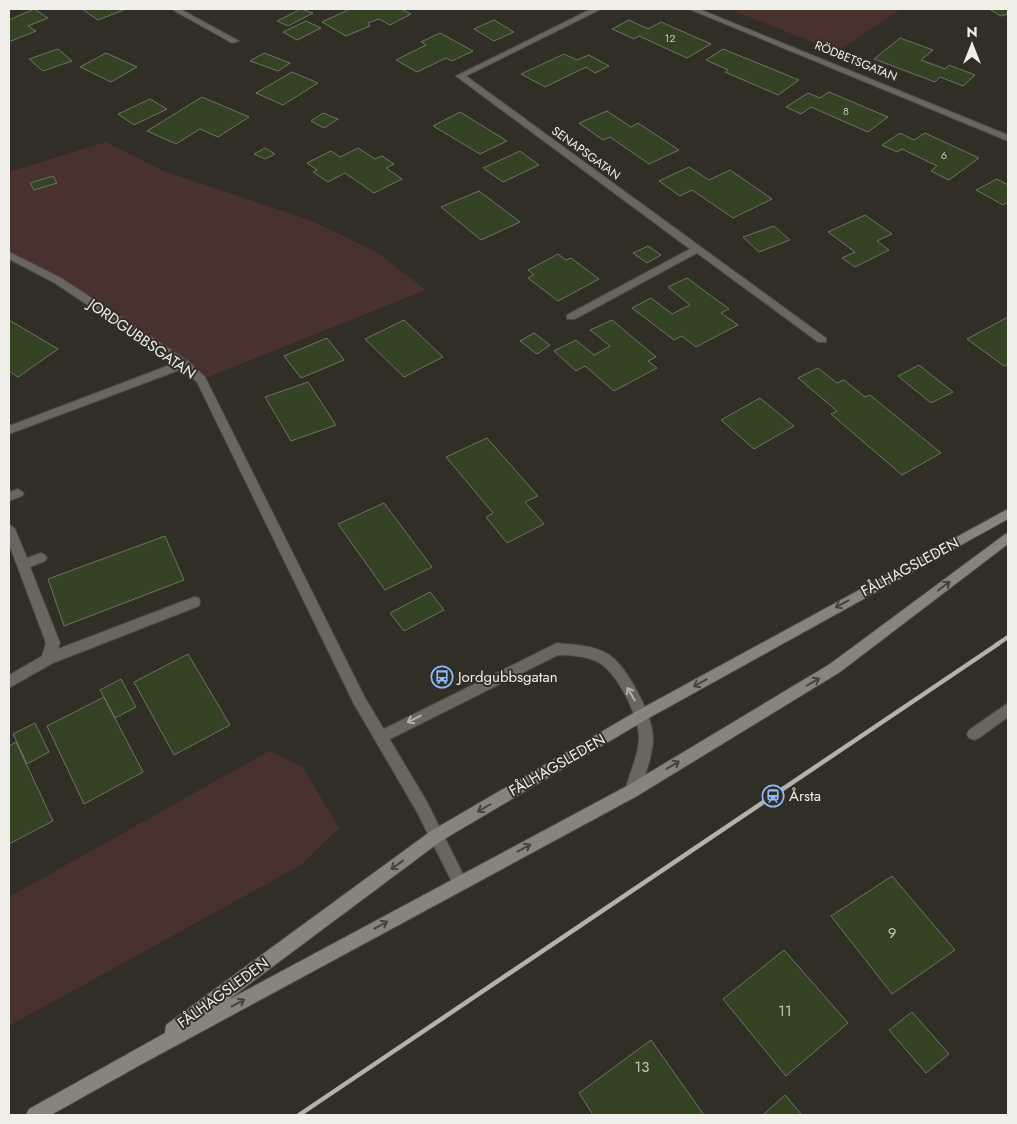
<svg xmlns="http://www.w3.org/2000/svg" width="1017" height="1124" viewBox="0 0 1017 1124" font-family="Jost,sans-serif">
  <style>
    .green { fill: #49322d }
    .building { fill: #354325; stroke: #6e7369 }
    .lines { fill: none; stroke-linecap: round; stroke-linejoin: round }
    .lane-casing { stroke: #4b4940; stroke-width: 2 }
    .street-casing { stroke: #4b4940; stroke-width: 2 }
    .secondary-casing { stroke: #4b4940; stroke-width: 2 }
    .lane { fill: #696561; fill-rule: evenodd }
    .street { fill: #696561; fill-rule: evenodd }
    .secondary { fill: #89837e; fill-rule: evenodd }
    .rail-far1 { stroke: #b3b1aa; stroke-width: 4 }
    .rail { stroke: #b3b1aa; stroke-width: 4.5 }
    .oneway { stroke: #46433b }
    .oneway2 { stroke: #b3b0ab }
    .labels { text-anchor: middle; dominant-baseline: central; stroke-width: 4; stroke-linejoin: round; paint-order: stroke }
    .far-number-label { font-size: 11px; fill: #c1c3b7 }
    .far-street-label { font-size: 12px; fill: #f0eee8; stroke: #302e25 }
    .street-label { font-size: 15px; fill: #f0eee8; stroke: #302e25 }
    .poi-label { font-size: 15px; fill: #f0eee8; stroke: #302e25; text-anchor: start }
    .near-number-label { font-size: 15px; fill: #c1c3b7 }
  </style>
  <rect width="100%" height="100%" fill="#302e25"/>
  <path class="green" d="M730 9H901L837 52Z
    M106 142 166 172 310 220 378 253 426 290 201 380 57 280 9 255V172Z
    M269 751 302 766 339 828 301 865 9 1026V897Z"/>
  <path class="building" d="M34 9 48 18 28 26 36 31 11 41 9 40V20Z
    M82 9H126L98 20Z
    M301 9 313 13 288 26 277 21Z
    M350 9H401L411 14 390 25 379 19 368 23 370 26 346 36 322 22Z
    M989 9H1008V14L1001 16Z
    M494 20 514 32 494 41 474 29Z
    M629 20 648 29 661 22 711 44 687 58 639 36 634 39 612 29Z
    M306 21 321 28 297 40 283 32Z
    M440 33 473 51 452 61 446 58 417 72 396 60 426 45 421 42Z
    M900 38 933 50 921 60 945 69 949 65 975 75 963 86 940 77 935 82 874 59Z
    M58 49 72 61 43 71 29 59Z
    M723 49 799 80 778 95 725 72 728 70 706 60Z
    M106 53 137 67 111 82 80 67Z
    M264 53 290 63 278 71 250 61Z
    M564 54 577 60 589 55 609 66 595 73 586 67 545 87 521 74Z
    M292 72 318 83 283 105 256 93Z
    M829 92 888 117 868 132 811 107 801 114 786 107 808 93 820 98Z
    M202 97 249 117 218 137 200 129 176 144 147 131Z
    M150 99 167 109 134 125 118 114Z
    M607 111 631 127 638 123 679 150 649 164 610 137 603 140 579 123Z
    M460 112 507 141 480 154 433 126Z
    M323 113 338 119 324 128 311 121Z
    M900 133 914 140 925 133 979 158 949 180 931 171 937 166 902 149 897 152 882 145Z
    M265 148 275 154 265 159 254 154Z
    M358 148 375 159 382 156 394 164 386 168 402 179 374 193 345 173 328 182 313 172 317 170 307 163 331 151 340 157Z
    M520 151 539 165 503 182 483 168Z
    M689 167 709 180 730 170 772 199 733 218 692 190 680 196 659 181Z
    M53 176 57 183 34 190 30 183Z
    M997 179 1008 185V202L1003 205 976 190Z
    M479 191 520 222 481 240 441 207Z
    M865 215 892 234 877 241 889 250 855 267 842 258 855 252 828 232Z
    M774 226 790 240 759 252 743 237Z
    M648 246 661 255 647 263 633 253Z
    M558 254 566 260 571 258 599 279 558 301 528 278 534 275 528 270Z
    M687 278 729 309 721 313 738 325 696 347 682 336 674 340 632 308 651 298 672 314 690 305 668 287Z
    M1008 317V364L1004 366 967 339Z
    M9 320 58 349 18 377 9 371Z
    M404 320 443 357 404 377 365 339Z
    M612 320 656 357 648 361 657 368 614 391 585 366 576 371 554 351 576 340 594 355 610 346 590 330Z
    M534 333 550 345 537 354 520 341Z
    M327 338 344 360 301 378 284 356Z
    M919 365 953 392 931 403 898 376Z
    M818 368 837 383 844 380 865 397 870 395 941 453 902 475 831 414 837 411 798 378Z
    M308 382 336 425 291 441 265 397Z
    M760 398 794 426 754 449 721 420Z
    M487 438 538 496 525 502 544 524 507 543 486 517 493 513 446 457Z
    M384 503 432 567 385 590 338 524Z
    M165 536 184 580 64 626 48 579Z
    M430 592 444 610 404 631 390 613Z
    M188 654 230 725 174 755 134 682Z
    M121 679 136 707 115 718 100 690Z
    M104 697 143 772 84 804 47 726Z
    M35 723 49 752 27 764 13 734Z
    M16 742 53 821 9 844V746Z
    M892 876 955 950 892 994 831 916Z
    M784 950 848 1023 786 1076 723 999Z
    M912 1012 949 1054 926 1073 889 1030Z
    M651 1040 704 1115H593L579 1093Z
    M785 1095 802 1115H763Z"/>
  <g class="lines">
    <g class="lane-casing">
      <path id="lane" d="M18 489 24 493 22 496 9 501V492Z
        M9 524 15 529 27 558 41 553 45 555 47 558 45 561 30 567 60 643 58 649 194 597 199 598 200 602 199 606 53 663 9 688V675L42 656 46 643 9 544Z
        M557 643C573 645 592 645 606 653 626 663 654 717 653 740 652 757 644 780 637 796L632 798 627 796 625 791C629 774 638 757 639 739 640 718 616 669 596 661 585 656 570 655 558 655L386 741 381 743 376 741 374 737 376 733Z"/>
    </g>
    <g class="street-casing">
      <path id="street" d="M171 9H180L239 41 232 43Z
        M591 9H601L466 76 826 338V342H818L697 253 575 319H567V315L690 249 456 76Z
        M689 9H699L1008 135V141Z
        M9 252 61 278 188 361 205 377 364 696 427 802 465 878 468 883 465 888 460 890 455 888 417 812 354 704 197 382 182 369 9 434V426L175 363 53 282 9 259Z
        M1008 703V717L979 738 974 740 969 738 967 734 969 730Z"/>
    </g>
    <g class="secondary-casing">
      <path id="secondary" d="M1008 509V519L647 719 441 841 228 1000 627 786 830 664 1004 535 1008 533V544L840 672 637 796 140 1065 51 1115H26L29 1109 165 1033 166 1025 431 831 637 711Z"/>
    </g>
    <use href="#lane" class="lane"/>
    <use href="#street" class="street"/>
    <use href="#secondary" class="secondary"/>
    <path class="rail-far1" d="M996 645 1008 637"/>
    <path class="rail" d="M299 1115 998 644"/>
  </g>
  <defs><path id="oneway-shaft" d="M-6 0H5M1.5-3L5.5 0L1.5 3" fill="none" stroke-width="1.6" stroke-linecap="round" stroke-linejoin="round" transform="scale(1.25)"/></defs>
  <g class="oneway">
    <use href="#oneway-shaft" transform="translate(944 586) rotate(-37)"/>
    <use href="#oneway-shaft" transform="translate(842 604) rotate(152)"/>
    <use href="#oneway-shaft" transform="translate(813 682) rotate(-30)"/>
    <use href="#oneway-shaft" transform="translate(700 683) rotate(151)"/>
    <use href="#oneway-shaft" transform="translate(673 765) rotate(-31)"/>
    <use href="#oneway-shaft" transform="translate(484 808) rotate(150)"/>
    <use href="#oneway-shaft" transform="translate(524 848) rotate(-28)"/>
    <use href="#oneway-shaft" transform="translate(397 865) rotate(144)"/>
    <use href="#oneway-shaft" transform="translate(381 925) rotate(-28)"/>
    <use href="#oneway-shaft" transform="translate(238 1003) rotate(-28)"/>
  </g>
  <g class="oneway2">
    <use href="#oneway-shaft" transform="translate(631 694) rotate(-120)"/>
    <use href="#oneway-shaft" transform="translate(414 719) rotate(153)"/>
  </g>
  <defs>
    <g id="bus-ring" transform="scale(1.125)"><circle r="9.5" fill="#302e25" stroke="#8cb9fc" stroke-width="1.5"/><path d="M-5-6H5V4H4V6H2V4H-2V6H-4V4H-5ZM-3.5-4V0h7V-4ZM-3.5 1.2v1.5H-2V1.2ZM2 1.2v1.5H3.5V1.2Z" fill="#8cb9fc"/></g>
    <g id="station-ring" transform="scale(1.125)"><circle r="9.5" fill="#302e25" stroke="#8cb9fc" stroke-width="1.5"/><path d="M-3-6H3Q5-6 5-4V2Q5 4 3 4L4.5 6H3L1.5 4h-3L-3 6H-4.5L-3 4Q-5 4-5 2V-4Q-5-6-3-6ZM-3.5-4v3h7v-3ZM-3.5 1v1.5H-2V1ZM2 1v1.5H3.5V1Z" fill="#8cb9fc"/></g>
  </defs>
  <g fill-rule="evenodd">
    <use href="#bus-ring" x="442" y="677"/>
    <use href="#station-ring" x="773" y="796"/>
  </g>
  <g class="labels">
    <g class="far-number-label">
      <text x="670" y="38">12</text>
      <text x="846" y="111">8</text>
      <text x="944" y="155">6</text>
    </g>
    <g class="far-street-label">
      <text transform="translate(856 61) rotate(22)">RÖDBETSGATAN</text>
      <text transform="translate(586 153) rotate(36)">SENAPSGATAN</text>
    </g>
    <g class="street-label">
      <text transform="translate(142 339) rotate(35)">JORDGUBBSGATAN</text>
      <text transform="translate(910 567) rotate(-28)">FÅLHAGSLEDEN</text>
      <text transform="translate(557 765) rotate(-30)">FÅLHAGSLEDEN</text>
      <text transform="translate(223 993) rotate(-36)">FÅLHAGSLEDEN</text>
    </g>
    <g class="poi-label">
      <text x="458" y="677">Jordgubbsgatan</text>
      <text x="789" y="796">Årsta</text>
    </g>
    <g class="near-number-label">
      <text x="892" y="933">9</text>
      <text x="785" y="1011">11</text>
      <text x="642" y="1067">13</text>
    </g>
  </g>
  <rect width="1017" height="1124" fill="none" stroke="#f0eee8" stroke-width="20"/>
  <g transform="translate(972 45)" stroke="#302e25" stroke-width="4" paint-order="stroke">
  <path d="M0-4L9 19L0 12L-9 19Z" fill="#f0eee8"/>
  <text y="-8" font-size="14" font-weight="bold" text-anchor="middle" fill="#f0eee8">N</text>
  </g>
</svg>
